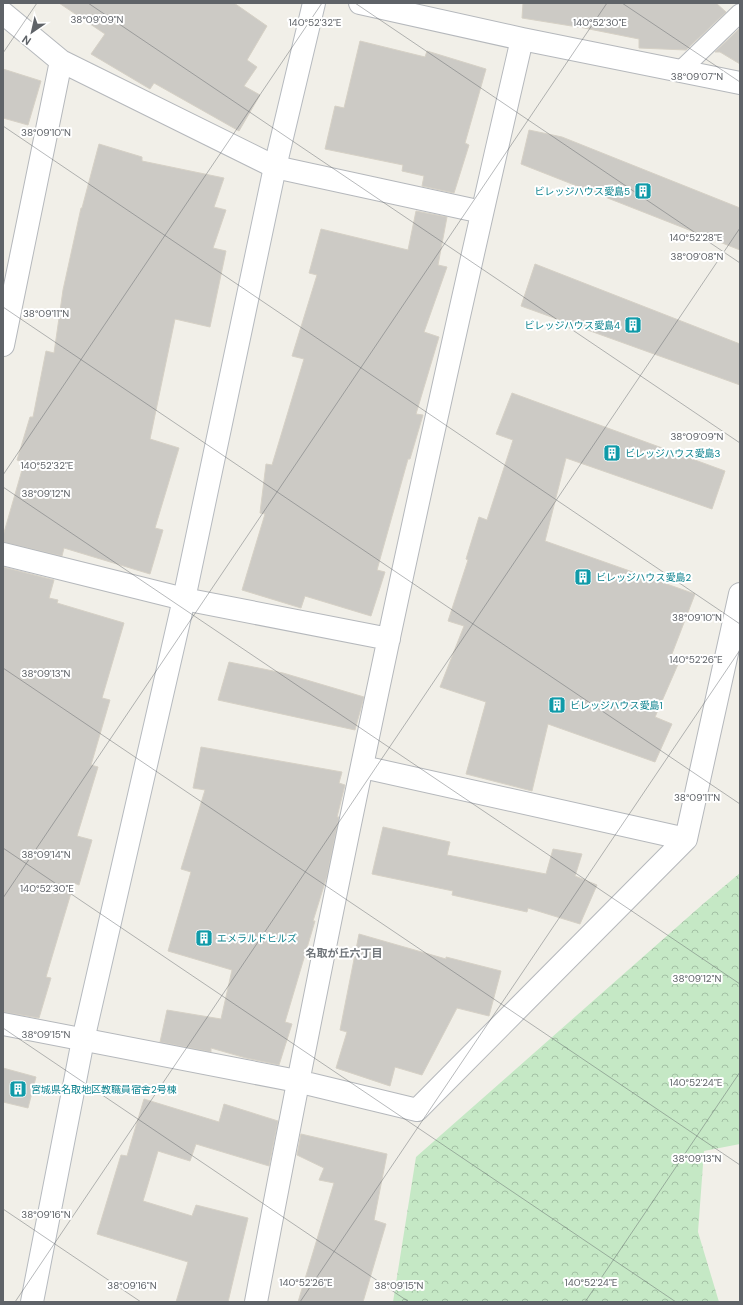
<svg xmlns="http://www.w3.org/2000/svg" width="743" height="1305" viewBox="0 0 743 1305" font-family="'DM Sans','Noto Sans JP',sans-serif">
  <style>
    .forest { fill: url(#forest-crowns) }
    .building { fill: #cccac5; stroke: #d6d1c6 }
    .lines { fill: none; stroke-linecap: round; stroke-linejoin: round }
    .lane-casing { stroke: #b5b8bc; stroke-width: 20 }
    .street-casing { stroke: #b5b8bc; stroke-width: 24 }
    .secondary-casing { stroke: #b6babf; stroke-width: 24 }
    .lane { stroke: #fff; stroke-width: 18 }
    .street { stroke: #fff; stroke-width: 22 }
    .secondary { stroke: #fff; stroke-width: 22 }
    .ticks { fill: none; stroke: #5f6368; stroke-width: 1; stroke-opacity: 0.45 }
    .labels { text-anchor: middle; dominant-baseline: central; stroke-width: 4; stroke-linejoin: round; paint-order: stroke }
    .culture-label { font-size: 10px; fill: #0d838f; stroke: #fff; text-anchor: start }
    .neighbourhood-label { font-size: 11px; font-weight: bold; fill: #70757a; stroke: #fff }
    .ticks-label { font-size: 10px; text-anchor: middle; fill: #5f6368; stroke: #fff; stroke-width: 4; stroke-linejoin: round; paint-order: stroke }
  </style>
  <defs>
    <pattern id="forest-crowns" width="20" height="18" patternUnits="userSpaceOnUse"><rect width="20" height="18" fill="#c5e8c5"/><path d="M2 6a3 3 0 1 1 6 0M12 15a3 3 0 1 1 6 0" fill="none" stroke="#a3c0a4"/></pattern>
  </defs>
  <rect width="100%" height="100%" fill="#f1efe8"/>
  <path class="forest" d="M740 873V1144L704 1151 698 1232 719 1302H393L416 1157 703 904Z"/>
  <path class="building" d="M59 3H234L267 26 247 60 257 67 244 86 260 95 239 131 154 83 150 89 91 54 105 34Z
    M523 3H716L726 12 686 50 639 48V39L584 28 522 18Z
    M740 28V64L720 52H715Z
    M360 41 425 57 427 51 486 69 465 143 469 145 454 193 422 186 424 176 402 171 403 165 325 149 335 106 344 108Z
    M3 69 41 81 28 125 3 118Z
    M529 130 562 137 740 208V250L521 164Z
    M99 144 142 157V161L224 178 214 207 226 210 213 248 226 251 210 327 175 319 150 439 179 448 155 528 163 530 150 574 64 548 62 556 3 542V536L24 463 17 460 30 417H33L46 351 54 353 63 290 81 208H82Z
    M416 211 447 217 438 265 447 267 424 332 439 337 416 414 423 415 410 459H408L377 570 385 572 371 616 305 596 301 608 242 590 265 514 260 513 266 464 272 465 304 359 292 356 317 275 309 273 321 229 408 250Z
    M535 264 740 344V385L521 306Z
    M512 393 725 471 712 509 566 458 545 541 695 594 670 659 679 662 655 717 672 724 655 762 548 724 532 791 466 774 486 702 440 687 464 626 448 621 468 560 466 559 479 517 487 520 513 440 496 434Z
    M3 567 54 580 49 598 58 600 57 603 124 623 102 698 110 700 91 765 98 767 77 836 92 840 79 885 74 883 46 977 51 978 39 1018 3 1012Z
    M229 662 283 673 364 697 355 730 218 700Z
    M201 747 342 772 339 783 345 785 337 817H339L327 876 313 921H315L285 1022 292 1024 279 1065 246 1058 211 1048V1052L160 1042 167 1010 221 1019 232 970 168 951 191 872 181 869 205 790 193 788Z
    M383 827 450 842 447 855 546 874 553 849 582 854 575 876 597 885 580 924 528 908 527 912 452 895 453 891 372 874Z
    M359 934 446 959V957L501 971 489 1016 457 1008 422 1075 395 1067 390 1086 336 1068 347 1032 340 1030Z
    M3 1068 36 1077 28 1108 3 1102Z
    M144 1099 219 1122 224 1104 278 1121 269 1166 196 1144 190 1161 158 1151 143 1201 192 1216 196 1205 248 1218 228 1302H176L188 1262 97 1234 121 1155 127 1156Z
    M301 1134 387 1154 374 1220 386 1224 363 1302H298L334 1183 319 1180 324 1168 297 1155Z"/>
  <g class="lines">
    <g class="lane-casing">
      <path id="lane" d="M681 70 740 13"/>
    </g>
    <g class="street-casing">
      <path id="street" d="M360 3 522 39 740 83
        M3 13 61 61 275 167 482 212
        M3 345 61 61
        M3 554 184 599 389 639
        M363 767 686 839
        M3 1024 297 1081 417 1110 686 839 740 594
        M256 1302C335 879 425 458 522 39"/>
    </g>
    <g class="secondary-casing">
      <path id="secondary" d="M32 1302 83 1040 184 599 275 167 314 3"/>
    </g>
    <use href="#lane" class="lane"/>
    <use href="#street" class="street"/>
    <use href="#secondary" class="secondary"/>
  </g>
  <path class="ticks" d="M88 3 740 443M355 3 740 263M622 3 740 82M3 53 37 3M3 126 740 624M3 307 740 804M3 475 322 3M3 487 740 984M3 668 740 1165M3 848 676 1302M3 898 607 3M3 1028 409 1302M3 1209 141 1302M15 1302 740 228M300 1302 740 650M585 1302 740 1072"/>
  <defs>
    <g id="building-square" transform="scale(0.9)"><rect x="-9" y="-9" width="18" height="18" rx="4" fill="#0f9aa8" stroke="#fff"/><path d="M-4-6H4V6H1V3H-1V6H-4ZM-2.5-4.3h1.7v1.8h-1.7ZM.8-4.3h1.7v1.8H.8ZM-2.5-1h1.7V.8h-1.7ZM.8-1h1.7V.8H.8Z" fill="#fff"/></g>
  </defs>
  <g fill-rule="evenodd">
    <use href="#building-square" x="643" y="191"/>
    <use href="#building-square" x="633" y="325"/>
    <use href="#building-square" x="612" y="453"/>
    <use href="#building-square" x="583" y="577"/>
    <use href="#building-square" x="557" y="705"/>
    <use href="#building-square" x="204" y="938"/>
    <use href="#building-square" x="18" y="1089"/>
  </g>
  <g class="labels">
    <g class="culture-label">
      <text x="630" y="191" text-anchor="end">ビレッジハウス愛島5</text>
      <text x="620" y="325" text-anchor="end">ビレッジハウス愛島4</text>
      <text x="625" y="453">ビレッジハウス愛島3</text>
      <text x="596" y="577">ビレッジハウス愛島2</text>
      <text x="570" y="705">ビレッジハウス愛島1</text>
      <text x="217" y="938">エメラルドヒルズ</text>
      <text x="31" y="1089">宮城県名取地区教職員宿舎2号棟</text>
    </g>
    <g class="neighbourhood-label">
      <text x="344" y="953">名取が丘六丁目</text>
    </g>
  </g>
  <g class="ticks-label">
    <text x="97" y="23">38°09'09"N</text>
    <text x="315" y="26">140°52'32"E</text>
    <text x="600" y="26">140°52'30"E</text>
    <text x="697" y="80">38°09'07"N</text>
    <text x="46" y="136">38°09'10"N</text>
    <text x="696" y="241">140°52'28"E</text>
    <text x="697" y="260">38°09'08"N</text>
    <text x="46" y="317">38°09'11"N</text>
    <text x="697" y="440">38°09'09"N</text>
    <text x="47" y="469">140°52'32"E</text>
    <text x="46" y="497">38°09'12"N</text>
    <text x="697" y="621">38°09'10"N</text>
    <text x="696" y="663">140°52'26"E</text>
    <text x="46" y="677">38°09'13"N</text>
    <text x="697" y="801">38°09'11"N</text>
    <text x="46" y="858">38°09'14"N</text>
    <text x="47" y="892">140°52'30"E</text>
    <text x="697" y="982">38°09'12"N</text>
    <text x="46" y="1038">38°09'15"N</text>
    <text x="696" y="1086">140°52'24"E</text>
    <text x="697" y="1162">38°09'13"N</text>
    <text x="46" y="1218">38°09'16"N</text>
    <text x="306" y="1286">140°52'26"E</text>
    <text x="591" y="1286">140°52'24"E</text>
    <text x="132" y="1289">38°09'16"N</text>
    <text x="399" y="1289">38°09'15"N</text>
  </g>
  <rect width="743" height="1305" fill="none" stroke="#5f6368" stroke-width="8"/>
  <g transform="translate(32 32) rotate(214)" stroke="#ffffff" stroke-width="3" paint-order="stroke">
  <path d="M0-3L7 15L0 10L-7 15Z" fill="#5f6368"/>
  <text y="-6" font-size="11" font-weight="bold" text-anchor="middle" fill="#5f6368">N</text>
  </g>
</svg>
